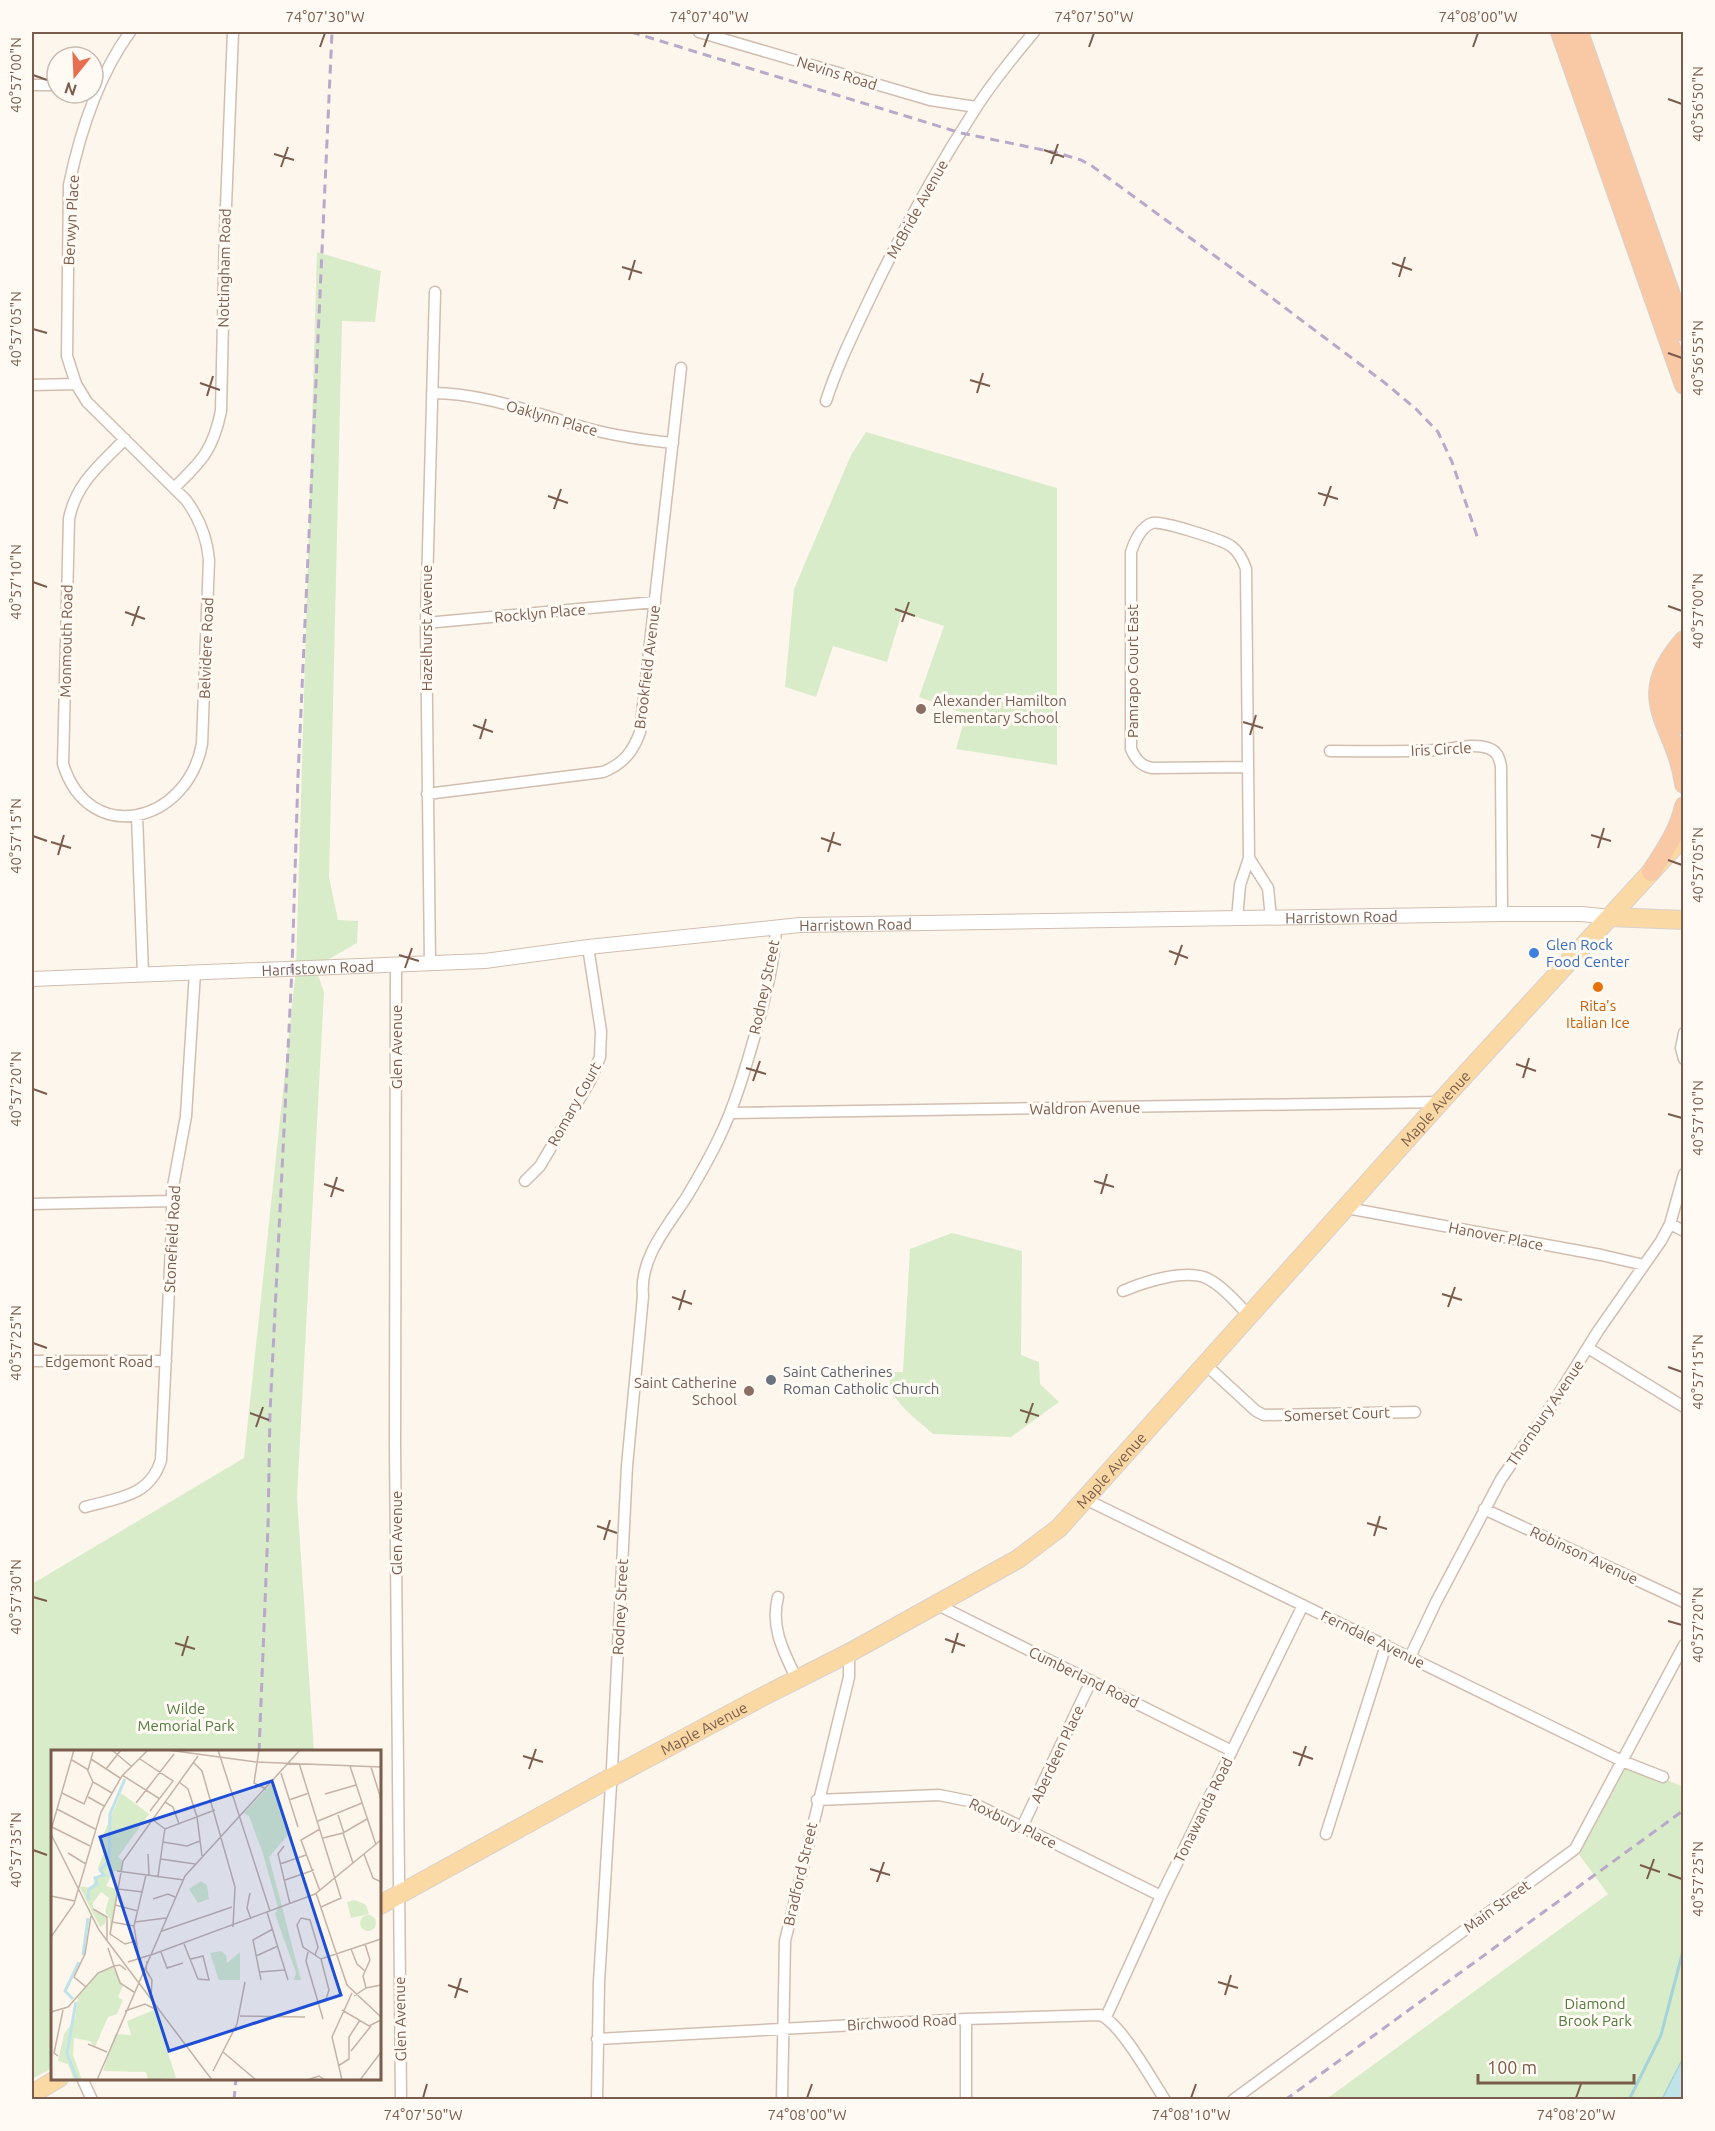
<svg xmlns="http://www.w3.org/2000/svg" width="1715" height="2131" viewBox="0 0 1715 2131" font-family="Ubuntu,sans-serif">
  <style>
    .green { fill: #d8ecc9 }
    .water { fill: #bfe3e8; stroke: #a5d3da; stroke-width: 1.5 }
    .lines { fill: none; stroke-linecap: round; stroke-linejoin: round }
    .stream { stroke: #a5d3da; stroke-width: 3 }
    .minor-casing { stroke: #d1beb0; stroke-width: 13 }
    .tertiary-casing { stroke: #d1beb0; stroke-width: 16 }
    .primary-casing { stroke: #dad1cd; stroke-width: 20 }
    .trunk-casing { stroke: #dad1cd; stroke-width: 20 }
    .minor { stroke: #fff; stroke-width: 10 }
    .tertiary { stroke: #fff; stroke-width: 14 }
    .primary { stroke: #fbd9a5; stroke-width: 18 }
    .trunk { stroke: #f9c8a4; stroke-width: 18 }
    .rail { stroke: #b9a8c9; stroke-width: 3; stroke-dasharray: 9 6; stroke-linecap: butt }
    .ticks { fill: none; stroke: #7a5c4d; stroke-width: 2 }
    .education-dot { fill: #8d6e63; stroke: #fffaf3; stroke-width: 2 }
    .shop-dot { fill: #3f7fe0; stroke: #fffaf3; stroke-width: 2 }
    .food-dot { fill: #e8710a; stroke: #fffaf3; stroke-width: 2 }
    .worship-dot { fill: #6b7280; stroke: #fffaf3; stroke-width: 2 }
    .labels { text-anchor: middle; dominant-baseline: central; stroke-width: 6; stroke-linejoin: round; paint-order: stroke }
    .street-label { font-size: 15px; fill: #7a5c4d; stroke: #fffaf3 }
    .education-label { font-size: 15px; fill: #785e54; stroke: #fffaf3; text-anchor: start }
    .shop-label { font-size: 15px; fill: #366cbe; stroke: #fffaf3; text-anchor: start }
    .food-label { font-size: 15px; fill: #c56008; stroke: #fffaf3 }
    .worship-label { font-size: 15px; fill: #5b616d; stroke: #fffaf3; text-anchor: start }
    .park-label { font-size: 15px; fill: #537a41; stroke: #fffaf3 }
    .inset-river { fill: none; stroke: #bfe3e8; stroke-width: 3 }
    .inset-road { fill: none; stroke: #c5b3a7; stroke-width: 1.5 }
    .view { fill: #1d4ed8; fill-opacity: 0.15; stroke: #1d4ed8; stroke-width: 3 }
    .inset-edge { fill: none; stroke: #7a5c4d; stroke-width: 3 }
    .neatline { fill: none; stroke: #7a5c4d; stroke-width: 2 }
    .ticks-label { font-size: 15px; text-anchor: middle; fill: #7a5c4d }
  </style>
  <rect width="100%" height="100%" fill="#fdf6ec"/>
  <path class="green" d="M317 252 381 271 375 322 342 321 329 877 338 920 358 921 357 943 315 967 324 992 297 1497 314 1751 52 1752V2068L32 2079V1584L244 1458 296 969Z
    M866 432 1057 488V765L956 749 966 714 919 697 944 626 902 612 887 662 833 646 816 697 785 687 794 589 851 455Z
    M952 1233 1022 1251 1021 1355 1039 1362 1040 1384 1059 1402 1011 1437 933 1434C918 1420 878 1393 893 1372H903L910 1249Z
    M1622 1761 1681 1786 1683 1784V2099L1325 2100 1608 1894 1575 1849Z"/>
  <path class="water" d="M1683 2058V2099H1662Z"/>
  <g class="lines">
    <path class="stream" d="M1629 2100 1661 2035 1684 1947"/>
    <g class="minor-casing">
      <path id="minor" d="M699 32 930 100 976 107
        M32 85H57
        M76 384 67 356 69 185C80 132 98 76 130 32
        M32 385 76 384 87 402 186 500C200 519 207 537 209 560L202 744C187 824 89 847 63 764L69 519C76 483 100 465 125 439
        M432 393C485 393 536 414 586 428 615 436 643 440 673 443
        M826 401C838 364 855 330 871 296 902 231 937 168 976 108 993 81 1014 56 1034 32
        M174 488C202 461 213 450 221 411L225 231 233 32
        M426 623 655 602
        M1330 751C1366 751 1402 752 1437 750 1453 749 1473 743 1488 748 1497 751 1499 757 1501 766L1502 914
        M1248 767 1152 768C1141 766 1136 760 1131 749V552C1134 542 1141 527 1152 523 1160 520 1223 540 1231 546 1239 552 1243 560 1246 569L1249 858 1268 888 1271 918
        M427 794 603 772C623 764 633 752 640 732L681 368
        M137 815 143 974
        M1237 919 1240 885 1249 858
        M430 964 426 623 435 292
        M396 966 395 1445 401 2100
        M1684 1033 1681 1048 1684 1059
        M730 1113 1440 1102
        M525 1181 540 1166 590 1081 600 1057 601 1031 588 947
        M32 1204 171 1201
        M1347 1208 1601 1255 1644 1265
        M1670 1224 1684 1231
        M1123 1291C1144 1282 1189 1267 1210 1280 1225 1288 1237 1304 1249 1315
        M1588 1348 1684 1407
        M32 1361H166
        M1206 1365 1256 1411 1264 1415 1415 1412
        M1085 1499 1622 1761 1663 1777
        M85 1507C117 1498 150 1497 161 1460L172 1225V1192L186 1116 195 972
        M1484 1509 1684 1602
        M778 1597C770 1628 784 1652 797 1680
        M936 1604 1232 1751
        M1410 1657 1436 1602 1501 1479 1552 1405 1598 1331 1661 1241 1670 1224 1684 1174
        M817 1800 939 1795 969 1801 1161 1896
        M1022 1827 1091 1681
        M1326 1834 1386 1645
        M1106 2017 1161 1896 1303 1605
        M597 2039 966 2019 1100 2015C1120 2022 1152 2080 1165 2100
        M82 2078 92 2100
        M597 2100 599 1982 612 1768 627 1466 643 1296C639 1259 667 1227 686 1198 698 1178 709 1159 719 1138 735 1105 745 1070 755 1035 764 1000 775 963 776 927
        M782 2100 785 1941 849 1677V1653
        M966 2100V2019
        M1233 2100 1575 1849 1684 1645"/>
    </g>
    <g class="tertiary-casing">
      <g id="tertiary">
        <path id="s1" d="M32 979 485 961 588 947 800 925 1502 914H1582L1610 917"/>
      </g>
    </g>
    <g class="primary-casing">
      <g id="primary">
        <path d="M1610 917 1684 920"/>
        <path id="s2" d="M380 1905 612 1777 762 1697 849 1653 1018 1559 1059 1528 1442 1100 1684 836"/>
        <path d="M32 2094 59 2078"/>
      </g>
    </g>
    <g class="trunk-casing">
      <path id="trunk" d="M1560 32 1684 385
        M1579 32 1684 332
        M1684 640C1630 701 1676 722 1684 784
        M1684 666C1671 685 1673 706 1684 725
        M1651 872C1664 851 1679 831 1684 806"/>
    </g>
    <use href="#minor" class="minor"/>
    <use href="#tertiary" class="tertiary"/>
    <use href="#primary" class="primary"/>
    <use href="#trunk" class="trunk"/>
    <path class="rail" d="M631 32 961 133 1058 153 1081 160 1092 166 1256 286 1385 383 1416 409 1438 432 1452 462 1478 539
      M259 1752 268 1528 270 1412 292 969 298 776 332 32
      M234 2100 236 2078
      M1285 2100 1684 1810"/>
  </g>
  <path class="ticks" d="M320 47 325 33M704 47 709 33M1089 47 1094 33M1473 47 1478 33M33 75 47 80M1668 99 1682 104M1044 150 1064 157M274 154 294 160M1051 164 1058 144M281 167 288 147M1392 263 1412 270M622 267 642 273M1399 277 1405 257M629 280 635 260M33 329 47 333M1668 353 1682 358M970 380 990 386M200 383 220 390M977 393 983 373M207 396 213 376M1318 493 1338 499M548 496 568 503M1324 506 1331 486M554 509 561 489M33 582 47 587M1668 606 1682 611M895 609 915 616M125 612 145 619M902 622 909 602M132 626 139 606M1243 722 1263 728M473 725 493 732M1250 735 1256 715M480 739 486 719M1591 835 1611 841M33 836 47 841M821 838 841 845M51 842 71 848M1598 848 1604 828M828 852 834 832M58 855 64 835M1668 860 1682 865M1169 951 1188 958M399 955 419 961M1175 965 1182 945M405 968 412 948M1516 1064 1536 1071M746 1068 766 1074M1523 1078 1529 1058M753 1081 760 1061M33 1089 47 1094M1668 1114 1682 1118M1094 1181 1114 1187M324 1184 344 1191M1101 1194 1107 1174M331 1197 337 1177M1442 1294 1462 1300M672 1297 692 1304M1448 1307 1455 1287M679 1310 685 1290M33 1343 47 1348M1668 1367 1682 1372M1020 1410 1039 1416M250 1413 269 1420M1026 1423 1033 1403M256 1427 263 1407M1367 1523 1387 1529M597 1526 617 1533M1374 1536 1380 1516M604 1540 610 1520M33 1597 47 1601M1668 1621 1682 1625M945 1639 965 1646M175 1643 195 1649M952 1653 958 1633M182 1656 188 1636M1293 1752 1313 1759M523 1756 543 1762M1299 1766 1306 1746M529 1769 536 1749M33 1850 47 1855M1640 1865 1660 1872M870 1869 890 1875M1668 1874 1682 1879M1647 1879 1654 1859M877 1882 884 1862M1218 1982 1238 1988M448 1985 468 1992M1225 1995 1231 1975M455 1998 461 1978M423 2098 427 2084M807 2098 812 2084M1191 2098 1196 2084M1576 2098 1581 2084"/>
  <g class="education-dot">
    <circle cx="921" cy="709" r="6"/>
    <circle cx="749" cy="1391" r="6"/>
  </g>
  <circle class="shop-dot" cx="1534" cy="953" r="6"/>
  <circle class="food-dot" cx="1598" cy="987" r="6"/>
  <circle class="worship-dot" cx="771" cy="1380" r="6"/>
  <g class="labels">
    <g class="street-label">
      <text transform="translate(837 73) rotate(17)">Nevins Road</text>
      <text transform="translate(917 209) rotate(-61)">McBride Avenue</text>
      <text transform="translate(71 220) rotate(-87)">Berwyn Place</text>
      <text transform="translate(224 268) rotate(-89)">Nottingham Road</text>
      <text transform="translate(552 418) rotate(16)">Oaklynn Place</text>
      <text transform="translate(540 613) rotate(-5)">Rocklyn Place</text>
      <text transform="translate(426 628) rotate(-90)">Hazelhurst Avenue</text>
      <text transform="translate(66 641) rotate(-89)">Monmouth Road</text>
      <text transform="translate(206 648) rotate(-88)">Belvidere Road</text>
      <text transform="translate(647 667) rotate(-83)">Brookfield Avenue</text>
      <text transform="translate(1132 671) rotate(-90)">Pamrapo Court East</text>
      <text transform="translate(1441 749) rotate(-3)">Iris Circle</text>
      <text stroke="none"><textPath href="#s1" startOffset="1312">Harristown Road</textPath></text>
      <text stroke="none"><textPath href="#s1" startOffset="826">Harristown Road</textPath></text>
      <text stroke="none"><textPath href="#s1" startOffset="286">Harristown Road</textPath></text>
      <text transform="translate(764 987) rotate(-78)">Rodney Street</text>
      <text transform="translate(396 1047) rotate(-90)">Glen Avenue</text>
      <text transform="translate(574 1104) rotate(-61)">Romary Court</text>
      <text transform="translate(1085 1108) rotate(-1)">Waldron Avenue</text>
      <text stroke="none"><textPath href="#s2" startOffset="1341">Maple Avenue</textPath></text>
      <text transform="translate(1496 1236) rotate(11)">Hanover Place</text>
      <text transform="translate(172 1239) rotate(-87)">Stonefield Road</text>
      <text x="99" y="1361">Edgemont Road</text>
      <text transform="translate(1545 1413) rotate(-56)">Thornbury Avenue</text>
      <text transform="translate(1337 1414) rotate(-2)">Somerset Court</text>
      <text stroke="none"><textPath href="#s2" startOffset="855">Maple Avenue</textPath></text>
      <text transform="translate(396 1533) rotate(-90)">Glen Avenue</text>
      <text transform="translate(1584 1555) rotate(25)">Robinson Avenue</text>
      <text transform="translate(620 1607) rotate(-87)">Rodney Street</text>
      <text transform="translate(1373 1639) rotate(26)">Ferndale Avenue</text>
      <text transform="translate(1084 1677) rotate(26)">Cumberland Road</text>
      <text stroke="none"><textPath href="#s2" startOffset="369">Maple Avenue</textPath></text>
      <text transform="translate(1057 1754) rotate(-65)">Aberdeen Place</text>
      <text transform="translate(1203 1810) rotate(-64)">Tonawanda Road</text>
      <text transform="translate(1013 1823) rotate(26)">Roxbury Place</text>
      <text transform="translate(800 1874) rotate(-77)">Bradford Street</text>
      <text transform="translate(1497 1906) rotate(-36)">Main Street</text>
      <text transform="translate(400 2019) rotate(-91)">Glen Avenue</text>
      <text transform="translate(902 2022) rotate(-3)">Birchwood Road</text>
    </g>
    <g class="education-label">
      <text x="933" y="700">Alexander Hamilton<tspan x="933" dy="17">Elementary School</tspan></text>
      <text x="737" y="1382" text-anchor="end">Saint Catherine<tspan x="737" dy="17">School</tspan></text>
    </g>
    <g class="shop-label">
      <text x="1546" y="944">Glen Rock<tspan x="1546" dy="17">Food Center</tspan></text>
    </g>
    <g class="food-label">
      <text x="1598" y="1005">Rita's<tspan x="1598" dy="17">Italian Ice</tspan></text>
    </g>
    <g class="worship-label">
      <text x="783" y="1371">Saint Catherines<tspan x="783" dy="17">Roman Catholic Church</tspan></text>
    </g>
    <g class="park-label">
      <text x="186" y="1708">Wilde<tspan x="186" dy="17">Memorial Park</tspan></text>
      <text x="1595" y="2003">Diamond<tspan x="1595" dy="17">Brook Park</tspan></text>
    </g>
  </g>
  <g transform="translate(51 1750)">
    <rect width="330" height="330" fill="#fdf6ec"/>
    <path d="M222 32 238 84 218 107 250 230H243L245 223 224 164 227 158 212 104 198 66 193 63ZM70 43 98 64 67 107 72 111 70 121H63L55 136 67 139 59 192V169L54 162 58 148 50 142 42 153V160L55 167 54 174 49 177 28 136 40 138 45 128 52 124 47 118 53 102 50 90ZM150 131 156 135 158 149 147 153 138 139ZM304 150 315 155 318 164 300 168 296 152ZM309 173a8 8 0 1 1 16 0a8 8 0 1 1-16 0ZM170 201 175 205 176 213 189 202V230H168L159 203ZM63 216 72 236 67 247 72 250 66 264 57 267 44 297 39 291 23 288 22 305 31 330H23L17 314 7 311 13 284 24 269 27 247 47 223ZM103 260 125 328 97 330 95 322 52 321 64 284 80 285 76 271Z" fill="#d8ecc9"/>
    <path class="inset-river" d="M37 150 38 139 46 134 44 128 53 125 49 120 58 111 59 64 74 29M32 205 37 168M22 249 14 241 28 212M25 252 16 303 26 330"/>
    <path class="inset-road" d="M61 0 81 17M117 0 205 12 330 17M167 0 219 161M208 0 203 33 215 39M40 9 69 28M89 9 122 31 99 61M21 10 36 19 42 32 61 43M143 13 151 21 184 137 182 177M248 13 290 148 270 157M299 16 325 95M320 17 330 49M55 19 70 0M37 20 42 2M230 23 247 77M71 25 109 49M128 32 137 39 146 67 151 106M11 43 33 54 42 32M274 44 305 35M37 47 53 56M238 50 258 43M114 52 122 57 128 74M85 53 123 4M6 59 44 79M287 65 293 83M102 70 114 79 164 60M267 71 311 53M1 77 39 96M0 80 23 0M292 83 302 113M0 84 48 180 161 330M272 88 292 83 316 69M112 92 136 96 149 91M233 96 227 104 239 154M17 103 35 114M97 104 98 125M313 104 322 128 330 132M110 109 144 114M229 114 255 105M66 121 133 130M107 126 114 78M234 130 263 120M67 139 92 142M269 141 250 90 269 79M199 143 196 158 200 169M265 143 296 235 330 267M0 146 24 151M102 149 117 144 124 147M64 155 87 161M42 159 56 167V190M216 162 237 230M250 168 246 175 252 197 270 209 330 189M250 168 259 170 267 197 264 205M61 172 83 176M84 172 115 168M111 181 181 157M0 187 23 154 50 62 71 26 97 0M85 191 74 194 59 184 72 111 147 6M133 194 147 229 158 230 152 206 140 209M314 194 319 210 312 226 315 238M57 198 63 216 69 215 75 220M300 199 306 214 314 221M110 202 116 218 132 213M257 202 255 211 272 269M100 205 264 144 330 90M205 206 227 196M88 208 83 176 95 125M96 211 95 220 101 230 100 247M77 212 99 205M63 216 69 233 83 242M208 222 234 220M210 230 202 190 222 179M35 237 23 227 34 204 40 166M303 246 315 238 330 235M267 252 275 249 278 240 270 209M291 260 318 276 330 270M74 261 94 254 104 259M0 262 17 257 47 223 63 216M189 266 254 267M37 294 56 302M300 301 320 276M172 302 205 330M7 306 3 303 12 260M287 316 298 309V287L309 270M162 321 186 274 194 232M46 330 134 126 249 0M256 330 268 326 274 330M291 330 281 287 301 243M309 330 330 302"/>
    <path class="view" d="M221 31 290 245 118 301 49 87Z"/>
    <rect width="330" height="330" class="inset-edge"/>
  </g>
  <rect width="1715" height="2131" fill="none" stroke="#fffaf3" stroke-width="66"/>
  <g transform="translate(75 75) rotate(198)"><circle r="28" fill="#fffaf3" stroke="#cabbb1" stroke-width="1.5"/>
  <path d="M0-4.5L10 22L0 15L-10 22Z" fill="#e76f51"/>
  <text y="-9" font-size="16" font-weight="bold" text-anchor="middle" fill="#7a5c4d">N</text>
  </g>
  <path d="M1478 2074v9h156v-9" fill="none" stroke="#7a5c4d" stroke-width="3"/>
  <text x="1487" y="2074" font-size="18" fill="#7a5c4d" stroke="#fffaf3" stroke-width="4.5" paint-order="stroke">100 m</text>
  <rect x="33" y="33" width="1649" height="2065" class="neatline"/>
  <g class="ticks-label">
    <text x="325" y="22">74°07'30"W</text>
    <text x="709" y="22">74°07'40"W</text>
    <text x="1094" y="22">74°07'50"W</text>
    <text x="1478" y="22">74°08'00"W</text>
    <text transform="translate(16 75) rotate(-90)" y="5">40°57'00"N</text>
    <text transform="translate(1698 104) rotate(-90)" y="5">40°56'50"N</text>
    <text transform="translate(16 329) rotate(-90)" y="5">40°57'05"N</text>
    <text transform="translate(1698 358) rotate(-90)" y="5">40°56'55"N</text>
    <text transform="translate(16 582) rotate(-90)" y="5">40°57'10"N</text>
    <text transform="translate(1698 611) rotate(-90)" y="5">40°57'00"N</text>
    <text transform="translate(16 836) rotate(-90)" y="5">40°57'15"N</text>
    <text transform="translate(1698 865) rotate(-90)" y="5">40°57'05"N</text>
    <text transform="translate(16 1089) rotate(-90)" y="5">40°57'20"N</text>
    <text transform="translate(1698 1118) rotate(-90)" y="5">40°57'10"N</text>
    <text transform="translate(16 1343) rotate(-90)" y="5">40°57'25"N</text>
    <text transform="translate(1698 1372) rotate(-90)" y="5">40°57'15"N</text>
    <text transform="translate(16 1597) rotate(-90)" y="5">40°57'30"N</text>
    <text transform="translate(1698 1625) rotate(-90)" y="5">40°57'20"N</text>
    <text transform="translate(16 1850) rotate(-90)" y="5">40°57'35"N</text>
    <text transform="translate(1698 1879) rotate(-90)" y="5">40°57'25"N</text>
    <text x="423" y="2120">74°07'50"W</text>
    <text x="807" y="2120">74°08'00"W</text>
    <text x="1191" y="2120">74°08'10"W</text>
    <text x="1576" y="2120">74°08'20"W</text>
  </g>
</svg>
